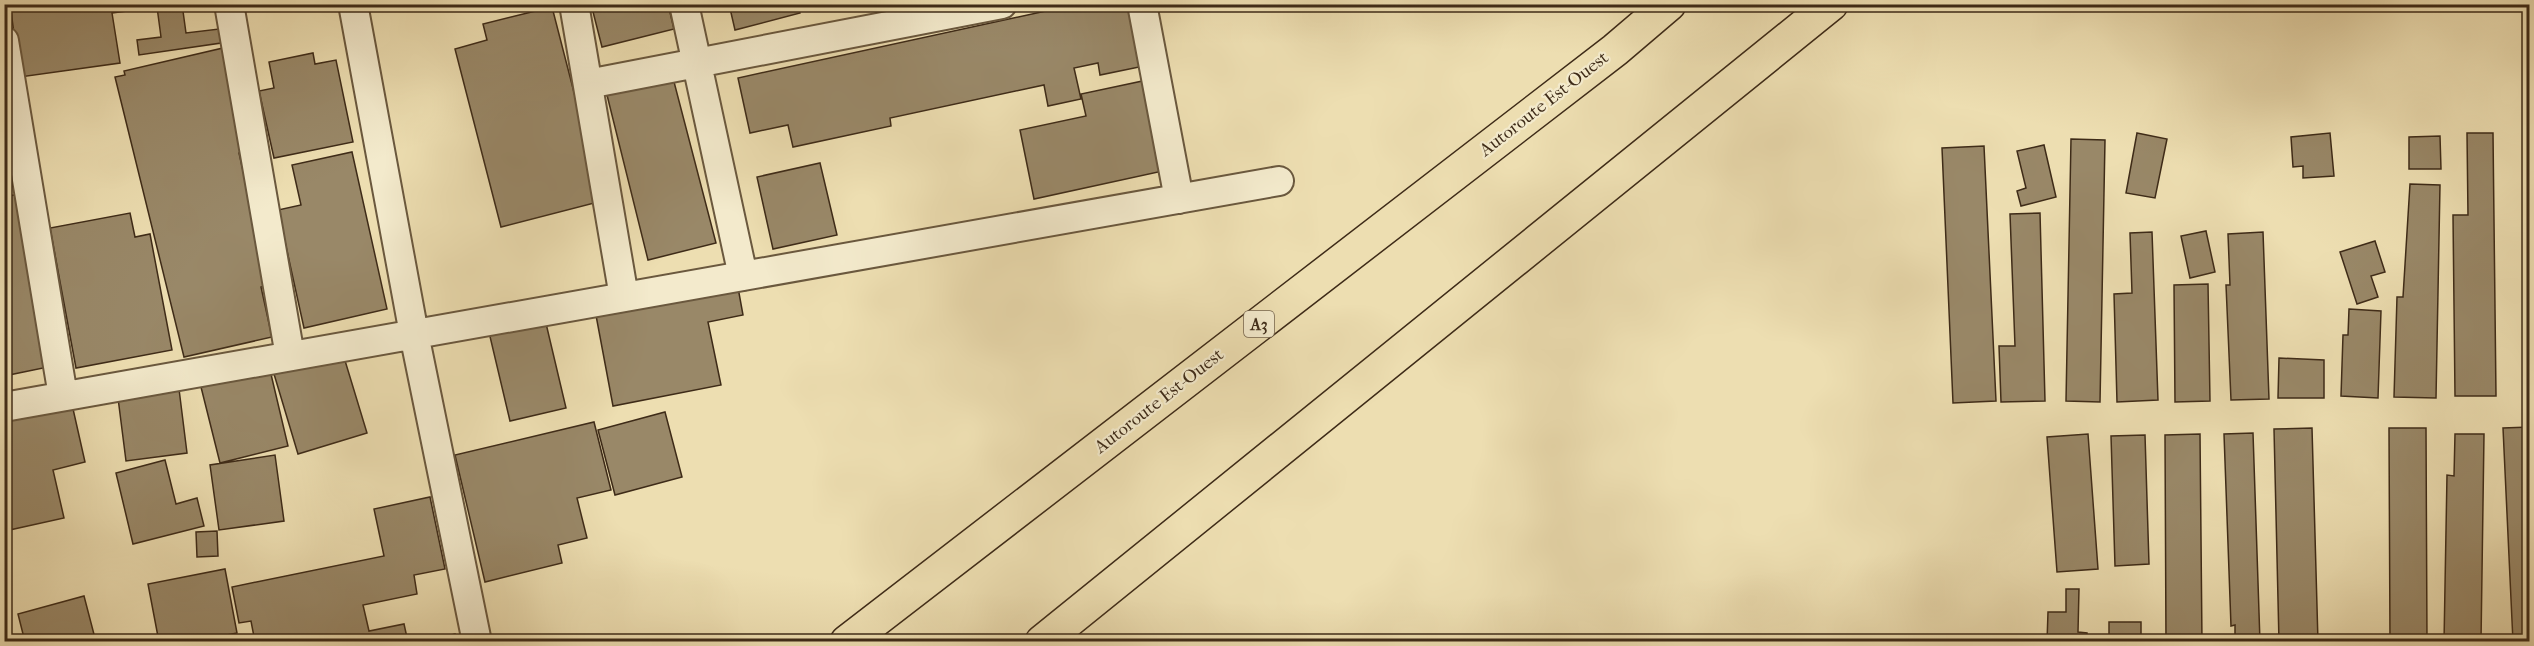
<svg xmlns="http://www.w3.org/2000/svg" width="2534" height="646" viewBox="0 0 2534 646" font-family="'IM FELL French Canon',serif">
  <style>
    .building { fill: #998868; stroke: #3e2b18; stroke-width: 1.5 }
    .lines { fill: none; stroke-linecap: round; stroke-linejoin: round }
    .minor-casing { stroke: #6a583e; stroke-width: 32 }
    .motorway-casing { stroke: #3e2b18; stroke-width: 36 }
    .minor { stroke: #f3eacc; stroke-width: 28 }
    .motorway { stroke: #eddeb1; stroke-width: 33 }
    .labels { text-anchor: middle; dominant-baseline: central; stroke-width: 4.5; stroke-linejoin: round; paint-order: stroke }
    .shield { fill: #f3eacc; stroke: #74644e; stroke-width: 1.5 }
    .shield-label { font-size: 16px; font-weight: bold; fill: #3e2b18 }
    .street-label { font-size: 18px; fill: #3e2b18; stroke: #f3eacc }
  </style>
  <rect width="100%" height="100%" fill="#eddeb1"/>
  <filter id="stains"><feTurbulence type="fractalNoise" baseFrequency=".00333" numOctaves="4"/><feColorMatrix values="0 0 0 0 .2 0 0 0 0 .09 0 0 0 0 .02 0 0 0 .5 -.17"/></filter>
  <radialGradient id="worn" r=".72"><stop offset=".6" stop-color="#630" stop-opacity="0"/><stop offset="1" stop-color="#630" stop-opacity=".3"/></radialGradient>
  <path class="building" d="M10 4H182L186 33 219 29 221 43 139 55 137 40 161 37 157 7 112 13 120 63 20 77Z
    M591 4H668L674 29 602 47Z
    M729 4H798L800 13 735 30Z
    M1078 4H1135L1149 65 1100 75 1098 63 1074 68 1081 99 1048 106 1044 85 890 118 891 126 793 147 788 125 750 133 738 78Z
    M552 7 602 201 501 227 455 49 487 40 483 24Z
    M223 48 246 151 239 153 269 285 261 287 272 337 184 357 115 77 125 75 124 71Z
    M313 53 315 64 336 60 353 142 274 158 259 91 274 88 269 62Z
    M673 78 716 243 648 260 607 95Z
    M1152 79 1172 169 1034 199 1020 130 1086 116 1081 94Z
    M2137 133 2167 139 2155 198 2126 193Z
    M2330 133 2334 176 2303 178V166L2293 167 2291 137Z
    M2467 133H2493L2496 396H2455L2453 215H2468Z
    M2440 136 2441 169H2409V137Z
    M2071 139 2105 140 2100 402 2066 401Z
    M2044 145 2056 197 2021 206 2017 191 2026 188 2017 151Z
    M1984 146 1996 401 1953 403 1942 148Z
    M352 152 387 309 304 328 278 210 301 205 292 165Z
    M820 163 837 235 773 249 757 177Z
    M2410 184 2440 185 2436 398 2394 397 2397 297H2403Z
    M19 194 53 366 4 376V197Z
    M130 213 135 237 150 234 172 350 76 368 50 228Z
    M2040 213 2045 401 2001 402 1999 346H2015L2010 214Z
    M2206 231 2215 272 2190 278 2181 236Z
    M2152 232 2158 400 2117 402 2114 294 2132 293 2130 233Z
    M2263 232 2269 399 2231 400 2226 285H2230L2228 234Z
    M2375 241 2385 272 2371 276 2378 297 2357 304 2340 252Z
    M737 282 743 315 708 322 721 385 613 406 595 310Z
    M2208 284 2210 401 2175 402 2174 285Z
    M2349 309 2381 311 2378 398 2341 396 2343 335H2348Z
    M544 315 566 408 510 421 488 328Z
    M343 354 367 433 298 454 274 374Z
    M2279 358 2324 360V398H2278Z
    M270 370 288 446 220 463 201 387Z
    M179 389 187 453 126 461 118 398Z
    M71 400 85 462 53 470 64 518 5 531 4 415Z
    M665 412 682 477 615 495 598 430Z
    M594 422 611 490 577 498 587 538 558 545 562 563 485 582 455 455Z
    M2530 427V642H2513L2503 428Z
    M2312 428 2318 642H2279L2274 429Z
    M2389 428H2426L2427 642H2390Z
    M2253 433 2260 642H2235V625L2231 626 2224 434Z
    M2088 434 2098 569 2057 572 2047 437Z
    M2200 434 2202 642H2166L2165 435Z
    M2455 434H2484L2481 642H2444L2447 475 2454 476Z
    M2145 435 2149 564 2115 566 2111 436Z
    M275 455 284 521 219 530 210 465Z
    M165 460 176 504 197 498 204 526 133 544 116 473Z
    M430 497 445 569 414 575 417 594 363 605 369 631 404 624 408 642H255L251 621 239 623 232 587 384 556 374 509Z
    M217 531 218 556 197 557 196 532Z
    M225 569 237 633 192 642H159L148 584Z
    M2066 589H2079L2078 632 2087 633V642H2047L2048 612H2066Z
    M84 596 96 642H25L18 614Z
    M2109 622H2141V642H2109Z
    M455 634 457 642H427Z"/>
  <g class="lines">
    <g class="minor-casing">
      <path id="minor" d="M229 4 290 356
        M353 4 414 334 477 642
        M574 4 624 297
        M684 4 743 276
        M1142 4 1179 199
        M4 41 63 396
        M588 84 1002 4
        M4 407 1279 181"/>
    </g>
    <g class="motorway-casing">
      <path id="motorway" d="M847 642 1615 50 1669 4
        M1042 642 1831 4"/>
    </g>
    <use href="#minor" class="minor"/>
    <use href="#motorway" class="motorway"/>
  </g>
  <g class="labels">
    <rect class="shield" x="1244" y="311" width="30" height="26" rx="4.5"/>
    <g class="shield-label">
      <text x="1259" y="324">A3</text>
    </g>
    <g class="street-label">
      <text transform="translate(1544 104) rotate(-38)">Autoroute Est-Ouest</text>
      <text transform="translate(1159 401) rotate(-38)">Autoroute Est-Ouest</text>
    </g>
  </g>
  <rect width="2534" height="646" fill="none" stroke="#eddeb1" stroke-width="24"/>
  <rect x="6" y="6" width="2522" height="634" fill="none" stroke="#3e2b18" stroke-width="3"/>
  <rect x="12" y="12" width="2510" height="622" fill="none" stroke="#3e2b18" stroke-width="1.5"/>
  <rect width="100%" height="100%" filter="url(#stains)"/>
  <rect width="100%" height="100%" fill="url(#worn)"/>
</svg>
